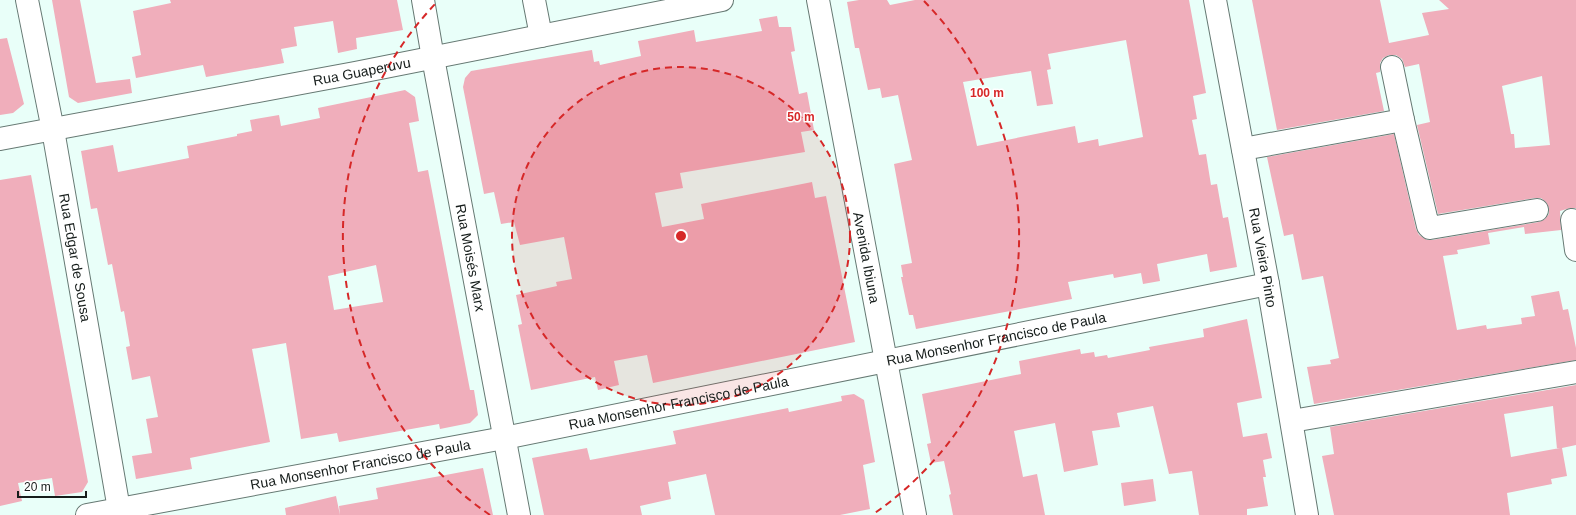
<svg xmlns="http://www.w3.org/2000/svg" width="1576" height="515" viewBox="0 0 1576 515" font-family="Helvetica,sans-serif">
  <style>
    .building { fill: #f0aebb; fill-rule: evenodd }
    .lines { fill: none; stroke-linecap: round; stroke-linejoin: round }
    .minor-casing { stroke: #667973; stroke-width: 24 }
    .minor { stroke: #fff; stroke-width: 22 }
    .ring { fill: none; stroke: #d62828; stroke-width: 2; stroke-dasharray: 7 5 }
    .labels { text-anchor: middle; dominant-baseline: central; stroke-width: 3; stroke-linejoin: round; paint-order: stroke }
    .street-label { font-size: 14px; fill: #161d1b; stroke: #fff }
    .centre { fill: #d62828; stroke: #fff; stroke-width: 2 }
    .ring-label { font-size: 12px; text-anchor: middle; font-weight: bold; fill: #d62828; stroke: #fff; stroke-width: 3; stroke-linejoin: round; paint-order: stroke }
  </style>
  <rect width="100%" height="100%" fill="#e9fff9"/>
  <path class="building" d="M52 0H80L96 83 130 79 132 93 78 103 69 97Z
    M170 0H397L403 30 356 38 357 49 338 53 333 21 294 27 297 46 281 49 284 63 206 77 203 65 136 78 132 57 141 55 133 11 171 3Z
    M859 0H887L890 5 915 0H1189L1206 93 1193 96 1197 119 1192 120 1199 155 1206 154 1211 185 1217 184 1223 218 1228 217 1237 267 1210 272 1207 254 1157 264 1160 281 1143 284 1141 273 1114 278 1113 274 1068 282 1072 299 916 329 913 315H909L901 277H903L901 265 912 263 894 164 912 160 898 95 882 98 880 88 868 90 859 48H855L847 2ZM1126 40 1143 137 1099 146 1098 139 1078 143 1075 126 977 146 963 82 1031 71 1037 106 1053 104 1047 70 1051 69 1048 54Z
    M1252 0H1380L1389 43 1429 35 1422 13 1449 9 1439 0H1576V208H1570L1560 211 1561 230 1525 234 1524 227 1488 233 1490 244 1457 250 1458 254 1443 256 1457 330 1486 325 1487 329 1522 324 1521 318 1535 316 1531 296 1559 291 1563 310 1568 309 1576 348V360L1314 404 1307 367 1331 364 1330 360 1339 358 1323 276 1302 280 1293 234 1284 236 1267 157 1394 134 1416 229 1419 235 1427 240H1432L1539 222 1545 219 1549 214V208L1546 202 1541 198H1535L1438 214 1417 125 1430 122 1419 64 1405 67 1402 59 1396 55H1389L1383 58 1380 63V72L1376 73 1384 111 1277 130ZM1542 76 1550 145 1515 148 1514 134H1511L1502 86Z
    M777 16 779 27H791L795 51 791 52 799 94 807 92 814 130 801 132 805 152 680 173 683 188 655 193 662 227 704 219 701 204 812 182 815 198 826 196 855 342 653 383 647 355 614 361 619 385 598 390 595 377 531 390 518 325 522 324 516 295 557 286 556 282 572 279 564 237 520 245 514 222 501 224 494 192 484 194 463 87 465 78 471 71 592 50 594 62 599 61 600 65 641 56 638 41 694 30 696 42 762 31 759 19Z
    M7 38 24 104 13 113 0 115V39Z
    M405 90 415 97 419 121 409 123 418 172 428 170 470 390H474L478 415 470 423 440 429 439 424 339 442 337 433 301 439 286 343 252 349 270 442 190 458 192 469 136 479 132 456 152 453 146 419 158 417 150 376 132 380 126 347 130 346 124 311 121 312 112 264 108 265 97 208 91 209 81 151 113 145 118 172 189 158 187 146 237 136V134L252 131 250 120 279 115 281 126 320 118 318 108ZM376 265 383 302 334 310 328 276Z
    M31 175 88 482 82 492 55 496 52 478 18 483 22 501 0 506V180Z
    M1247 319 1262 398 1237 403 1243 437 1267 433 1272 458 1263 460 1266 477H1263L1268 506 1247 509V515H1199L1192 471 1169 474 1153 406 1117 413 1120 427 1092 431 1098 465 1064 472 1055 423 1014 431 1023 477 1037 474 1045 515H953L949 495 951 494 944 461 931 463 927 444 931 443 922 394 1021 374 1019 361 1080 349 1081 354 1094 352 1095 357 1107 355 1108 358 1150 350 1149 347 1204 337 1203 329Z
    M1576 385V445L1562 448 1567 476 1551 479 1552 484 1507 493 1510 515H1334L1322 456 1334 454 1330 427ZM1553 406 1557 449 1560 448 1511 457 1504 414Z
    M854 394 864 400 875 462 863 465 870 509 840 515H715L706 474 668 482 671 499 640 506 642 515H544L532 458 587 448 590 460 676 444 673 431 788 408 789 412 842 401 841 396Z
    M483 468 493 515H340L339 506 378 499 376 488Z
    M1153 479 1156 501 1124 506 1121 483Z
    M336 496 340 515H286L285 508Z"/>
  <g class="lines">
    <g class="minor-casing">
      <g id="minor">
        <path id="s1" d="M27 0 53 130 120 515"/>
        <path id="s2" d="M423 0 433 58 519 515"/>
        <path d="M534 0 541 36"/>
        <path id="s3" d="M818 0 915 515"/>
        <path id="s4" d="M1215 0 1268 284 1307 515"/>
        <path d="M1392 67 1403 120 1428 226 1430 228 1537 210"/>
        <path id="s5" d="M0 139 355 73 722 0"/>
        <path d="M1243 149 1403 120"/>
        <path d="M1572 220 1576 250"/>
        <path d="M1292 421 1576 372"/>
        <path id="s6" d="M87 515 504 438 1268 284"/>
      </g>
    </g>
    <use href="#minor" class="minor"/>
  </g>
  <circle cx="681" cy="236" r="169" fill="#d62828" fill-opacity=".12"/>
  <g class="ring">
    <circle cx="681" cy="236" r="169"/>
    <path d="M490 515A338 338 0 0 1 438 1M924 1A338 338 0 0 1 872 515"/>
  </g>
  <g class="labels">
    <g class="street-label">
      <text stroke="none"><textPath href="#s5" startOffset="368">Rua Guaperuvu</textPath></text>
      <text stroke="none"><textPath href="#s1" startOffset="262">Rua Edgar de Sousa</textPath></text>
      <text stroke="none"><textPath href="#s4" startOffset="262">Rua Vieira Pinto</textPath></text>
      <text stroke="none"><textPath href="#s2" startOffset="262">Rua Moisés Marx</textPath></text>
      <text stroke="none"><textPath href="#s3" startOffset="262">Avenida Ibiuna</textPath></text>
      <text stroke="none"><textPath href="#s6" startOffset="926">Rua Monsenhor Francisco de Paula</textPath></text>
      <text stroke="none"><textPath href="#s6" startOffset="602">Rua Monsenhor Francisco de Paula</textPath></text>
      <text stroke="none"><textPath href="#s6" startOffset="278">Rua Monsenhor Francisco de Paula</textPath></text>
    </g>
  </g>
  <circle cx="681" cy="236" r="6" class="centre"/>
  <g class="ring-label">
    <text x="987" y="97">100 m</text>
    <text x="801" y="121">50 m</text>
  </g>
  <path d="M18 491v6h68v-6" fill="none" stroke="#161d1b" stroke-width="2"/>
  <text x="24" y="491" font-size="12" fill="#161d1b" stroke="#ffffff" stroke-width="3" paint-order="stroke">20 m</text>
</svg>
